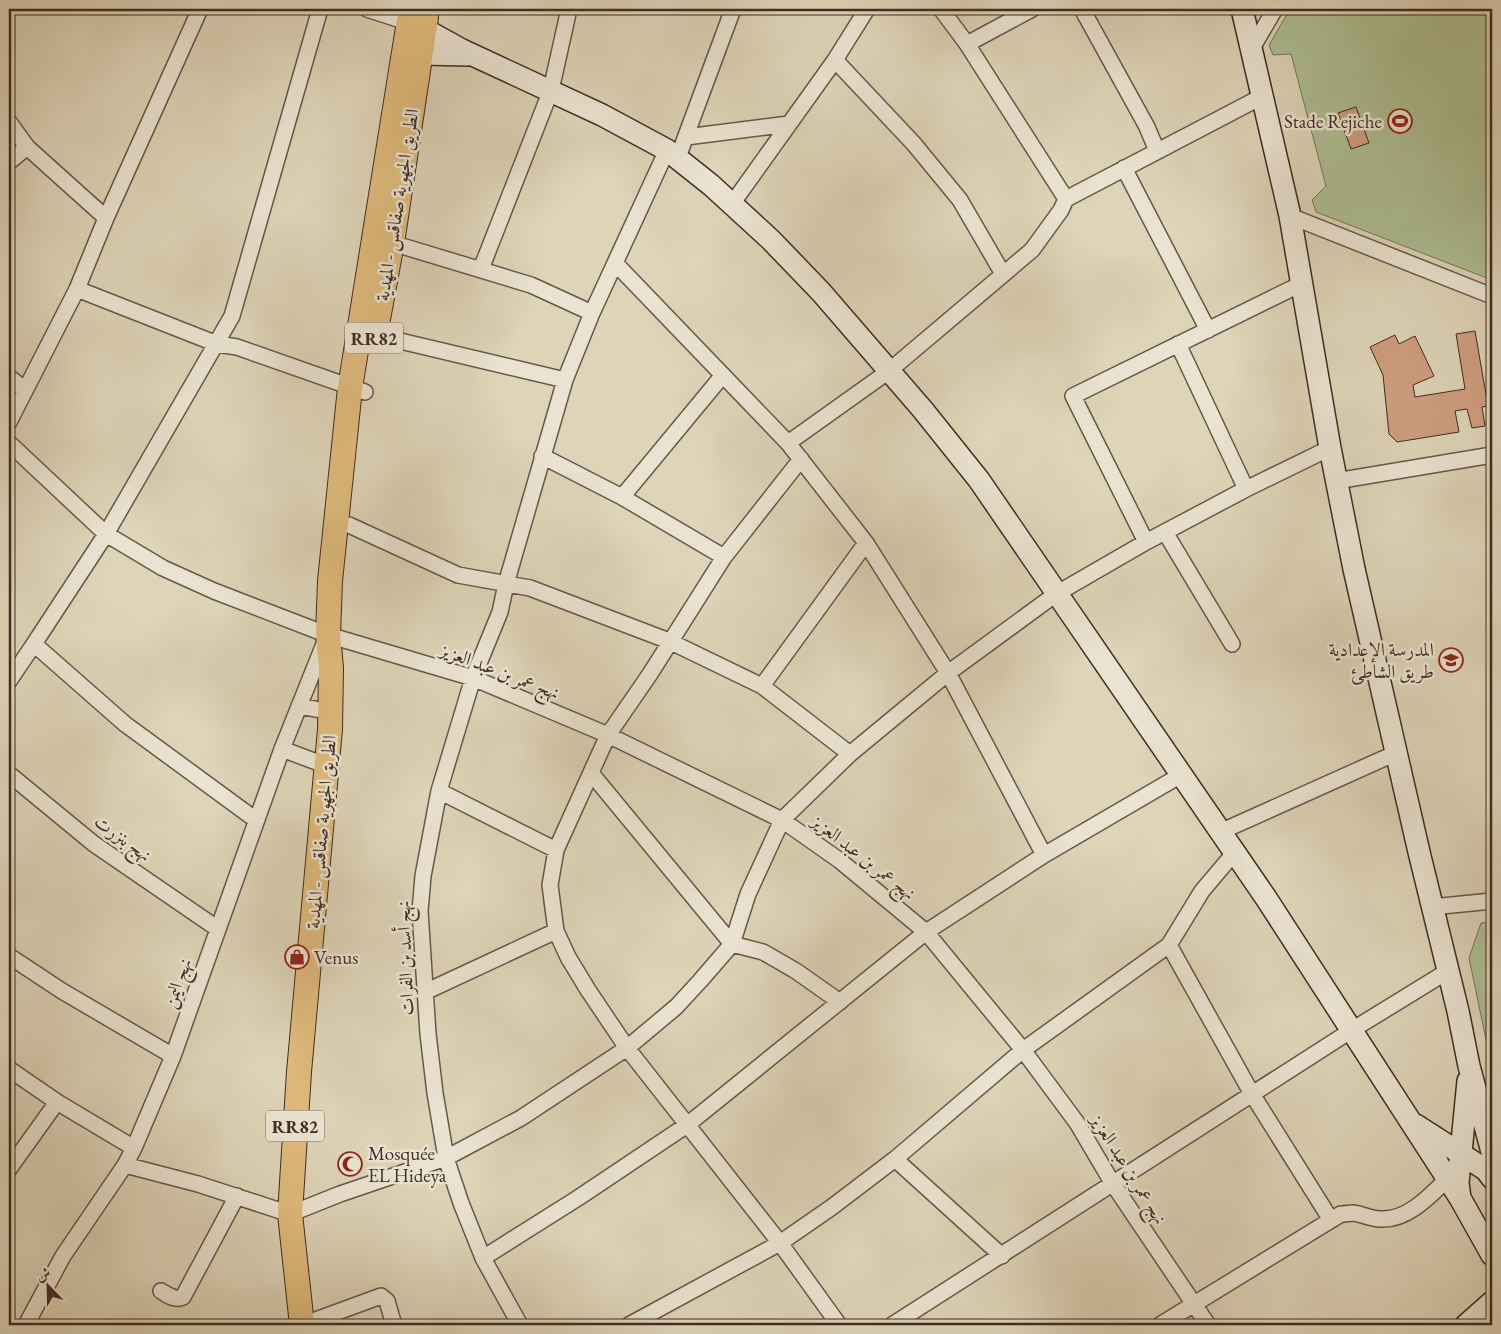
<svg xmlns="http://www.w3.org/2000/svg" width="1501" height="1334" viewBox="0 0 1501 1334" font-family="'EB Garamond',Amiri,serif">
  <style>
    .green { fill: #adbd92; stroke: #77745a }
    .building { fill: #cf9e7f; stroke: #412c23 }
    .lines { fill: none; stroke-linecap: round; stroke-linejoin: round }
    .street-casing { stroke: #685648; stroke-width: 18 }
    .secondary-casing { stroke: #412c23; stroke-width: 24 }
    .primary-casing { stroke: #412c23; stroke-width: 26 }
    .street { stroke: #eae3d1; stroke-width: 15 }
    .secondary { stroke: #eae3d1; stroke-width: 21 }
    .primary { stroke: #dfba7c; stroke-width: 24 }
    .labels { text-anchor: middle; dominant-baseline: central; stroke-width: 5; stroke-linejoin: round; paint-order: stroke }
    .shield { fill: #eae3d1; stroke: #746357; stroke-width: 1 }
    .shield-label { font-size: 18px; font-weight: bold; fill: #412c23 }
    .poi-label { font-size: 19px; fill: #412c23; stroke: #eae3d1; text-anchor: end }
    .street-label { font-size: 19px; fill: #412c23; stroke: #eae3d1 }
  </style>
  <rect width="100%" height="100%" fill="#ded4b8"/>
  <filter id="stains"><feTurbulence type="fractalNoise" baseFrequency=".004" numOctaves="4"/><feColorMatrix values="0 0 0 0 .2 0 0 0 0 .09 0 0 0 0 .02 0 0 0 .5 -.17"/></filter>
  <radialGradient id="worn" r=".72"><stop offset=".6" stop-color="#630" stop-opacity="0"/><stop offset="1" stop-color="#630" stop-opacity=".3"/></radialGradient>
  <path class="green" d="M1290 9H1492V280L1316 212 1312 200 1326 186 1291 54 1273 55 1269 45Z
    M1492 922V1068L1469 958 1481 923Z"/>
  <path class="building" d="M1356 107 1369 143 1351 149 1338 113Z
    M1475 331 1488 406 1482 407 1485 426 1472 428 1467 409 1455 411 1459 432 1397 442 1389 434 1383 375 1370 347 1395 335 1399 344 1415 336 1434 376 1413 385 1415 397 1465 389 1456 334Z"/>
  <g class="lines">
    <g class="street-casing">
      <path id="street" d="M367 9 410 23
        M1082 9 1147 127 1157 151
        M967 44 1032 9
        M1251 50 1275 9
        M835 60 914 144 960 200 1003 274
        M9 122 27 147
        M686 137 789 124
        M677 160 733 9
        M9 162 27 147 106 218
        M1124 168 1208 330
        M1066 199 1263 96
        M732 204 835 60 867 9
        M1290 216 1492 296
        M392 243 531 285 592 313
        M616 264 788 443 866 543 948 673 1044 855
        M481 269 551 90 569 9
        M77 289 217 344 237 347 365 392
        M375 335 565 380
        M1178 344 1246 489
        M9 377 25 390
        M9 422 77 289 106 218 200 9
        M9 443 106 534 163 568 214 591 328 635 473 678 608 735 782 820 839 860 926 932 1023 1050 1077 1123 1113 1184 1208 1325
        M788 443 889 371 1032 250 1061 210 1066 199 967 44 941 9
        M542 456 622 497 724 557
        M801 459 724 557 650 674 608 735 556 850 550 885 556 931 568 957 588 990 627 1048 780 1243 839 1325
        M1336 481 1492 455
        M622 497 723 375
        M349 525 458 575 530 588 669 641 762 686 850 754
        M1165 532 1232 644
        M1146 542 1073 396 1301 284
        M34 644 106 534 232 316 320 9
        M9 681 34 644 125 724 256 820
        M762 686 866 543
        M299 706 331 712
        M282 749 327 766
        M591 773 732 944 763 952 796 971 840 1002
        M9 774 94 844 218 929
        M439 791 556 850
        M1220 832 1396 753
        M1432 907 1492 901
        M1169 945 1202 891 1235 852
        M9 956 62 991 173 1056
        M425 992 556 931
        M9 1069 57 1102 134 1148
        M895 1159 1002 1256
        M125 1165 198 1184 290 1214 340 1194 446 1158 521 1118 627 1048 676 1007 700 981 732 944 748 894 782 820 850 754 948 673 1056 594 1146 542 1246 489 1330 448
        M9 1169 57 1102
        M483 1258 578 1198 687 1125 926 932 1044 855 1181 775
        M161 1291C168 1295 175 1301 183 1297L237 1196
        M26 1325 63 1256 125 1165 134 1148 173 1056 282 749 326 639
        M302 1325 381 1296 387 1301 394 1325
        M520 1325 483 1258 461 1203 446 1158 435 1093 428 1034 420 911 423 876 439 791 473 678 500 612 506 584 565 380 592 313 667 150
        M629 1325 780 1243 832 1207 895 1159 1023 1050 1169 945 1252 1094 1331 1220
        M892 1325 1352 1030 1448 971
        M1160 1325 1341 1214C1345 1214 1350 1213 1353 1213 1362 1214 1371 1219 1380 1219 1407 1221 1430 1196 1447 1179"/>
    </g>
    <g class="secondary-casing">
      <path id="secondary" d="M1242 9 1290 216 1330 448 1354 569 1419 852 1458 1011 1469 1066 1492 1152
        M410 23 424 29 462 50 602 115 667 150 711 185 771 240 821 292 923 410 979 480 1266 898 1460 1198
        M404 51 421 54 468 55
        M1468 1081 1458 1183 1460 1198 1492 1255
        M1416 1125 1486 1170 1492 1178
        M1466 1325 1492 1302"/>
    </g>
    <g class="primary-casing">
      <path id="primary" d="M376 330 392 243 426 18
        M302 1325 290 1214 299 1072 330 729 331 668 328 635 330 581 350 388 411 9"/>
    </g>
    <use href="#street" class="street"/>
    <use href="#secondary" class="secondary"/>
    <use href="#primary" class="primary"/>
  </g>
  <defs>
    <g id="stadium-ring" transform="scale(1.25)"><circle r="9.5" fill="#eae3d1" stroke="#8f2418" stroke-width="1.5"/><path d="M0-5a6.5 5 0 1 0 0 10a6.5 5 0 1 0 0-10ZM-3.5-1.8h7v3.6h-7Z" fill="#8f2418"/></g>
    <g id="school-ring" transform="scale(1.25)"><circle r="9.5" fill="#eae3d1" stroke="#8f2418" stroke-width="1.5"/><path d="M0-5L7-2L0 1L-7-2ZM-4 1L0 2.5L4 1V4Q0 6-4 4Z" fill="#8f2418"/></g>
    <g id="shop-ring" transform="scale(1.25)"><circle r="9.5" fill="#eae3d1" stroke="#8f2418" stroke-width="1.5"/><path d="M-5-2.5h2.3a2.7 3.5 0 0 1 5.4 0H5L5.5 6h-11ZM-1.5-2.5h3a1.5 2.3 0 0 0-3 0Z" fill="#8f2418"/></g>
    <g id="mosque-ring" transform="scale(1.25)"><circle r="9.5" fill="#eae3d1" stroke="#8f2418" stroke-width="1.5"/><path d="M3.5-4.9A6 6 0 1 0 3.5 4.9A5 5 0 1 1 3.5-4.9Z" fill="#8f2418"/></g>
  </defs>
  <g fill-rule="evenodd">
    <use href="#stadium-ring" x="1400" y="121"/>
    <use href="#school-ring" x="1451" y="660"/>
    <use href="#shop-ring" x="297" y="957"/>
    <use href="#mosque-ring" x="350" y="1164"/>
  </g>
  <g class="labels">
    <g class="shield">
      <rect x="345" y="322.5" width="58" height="31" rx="4"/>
      <rect x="266" y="1110.5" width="58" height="31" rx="4"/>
    </g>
    <g class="shield-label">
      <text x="374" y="338">RR82</text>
      <text x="295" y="1126">RR82</text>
    </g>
    <g class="poi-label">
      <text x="1382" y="121">Stade Rejiche</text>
      <text x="1434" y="649">المدرسة الإعدادية<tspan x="1434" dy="22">طريق الشاطئ</tspan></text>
      <text x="314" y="957" text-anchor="start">Venus</text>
      <text x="368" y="1153" text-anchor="start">Mosquée<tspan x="368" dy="22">EL Hideya</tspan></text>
    </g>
    <g class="street-label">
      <text transform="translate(397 205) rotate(-81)">الطريق الجهوية صفاقس - المهدية</text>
      <text transform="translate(500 671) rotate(21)">نهج عمر بن عبد العزيز</text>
      <text transform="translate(321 832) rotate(-85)">الطريق الجهوية صفاقس - المهدية</text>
      <text transform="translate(123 838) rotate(36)">نهج بنزرت</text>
      <text transform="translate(864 857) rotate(38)">نهج عمر بن عبد العزيز</text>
      <text transform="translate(405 958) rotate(-92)">نهج أسد بن الفرات</text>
      <text transform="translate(177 983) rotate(-70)">نهج اليمن</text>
      <text transform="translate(1129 1169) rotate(58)">نهج عمر بن عبد العزيز</text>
    </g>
  </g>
  <rect width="1501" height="1334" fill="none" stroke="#ded4b8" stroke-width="30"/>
  <rect x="10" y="10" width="1481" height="1314" fill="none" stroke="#412c23" stroke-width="2.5"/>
  <rect x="15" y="15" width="1471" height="1304" fill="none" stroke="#412c23"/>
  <g transform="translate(48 1286) rotate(337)" stroke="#eae3d1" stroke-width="4" paint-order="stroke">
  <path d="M0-4L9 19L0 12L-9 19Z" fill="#412c23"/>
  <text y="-8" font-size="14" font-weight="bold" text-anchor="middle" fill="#412c23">ش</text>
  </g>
  <rect width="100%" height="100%" filter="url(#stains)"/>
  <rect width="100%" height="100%" fill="url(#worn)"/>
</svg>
